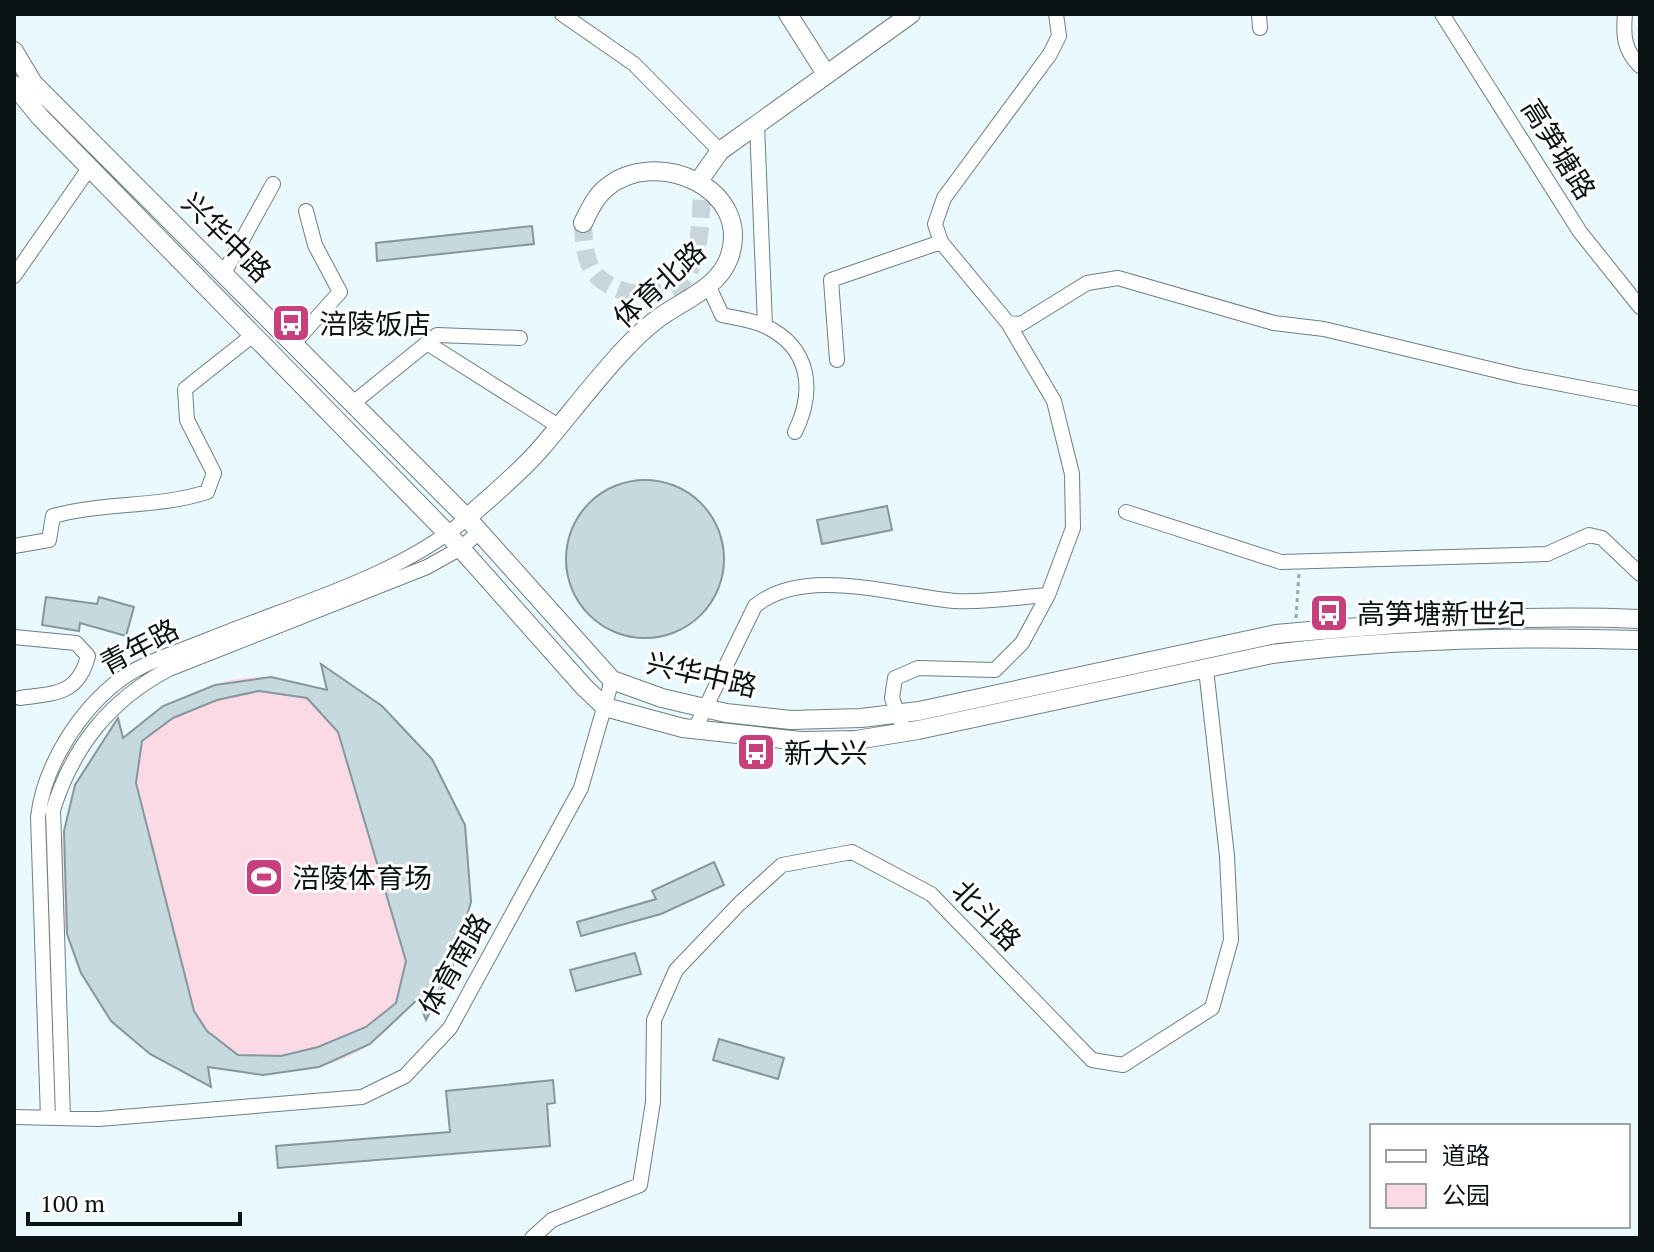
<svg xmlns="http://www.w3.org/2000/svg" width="1654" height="1252" viewBox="0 0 1654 1252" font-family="'PT Serif','Noto Sans SC',serif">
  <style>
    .green { fill: #fcdae5 }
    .building { fill: #c5d9df; stroke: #85979d; stroke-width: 2; fill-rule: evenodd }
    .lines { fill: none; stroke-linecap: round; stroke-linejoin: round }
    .major-tunnel { stroke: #c8d6db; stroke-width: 18; stroke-dasharray: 18 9; stroke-linecap: butt }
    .minor-casing { stroke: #6d7f85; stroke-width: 16 }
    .major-casing { stroke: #6d7f85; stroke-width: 20 }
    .path { stroke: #9aa6aa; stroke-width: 3; stroke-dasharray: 4 4; stroke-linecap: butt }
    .minor { stroke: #fff; stroke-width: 14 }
    .major { stroke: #fff; stroke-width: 18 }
    .labels { text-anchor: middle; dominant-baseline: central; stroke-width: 6; stroke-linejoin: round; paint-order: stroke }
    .street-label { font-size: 28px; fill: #0c1315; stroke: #fff }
    .poi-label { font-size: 28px; fill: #0c1315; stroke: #fff; text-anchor: start }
  </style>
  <rect width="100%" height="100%" fill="#e9f9fe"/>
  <path class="green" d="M321 664 382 706 452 968 426 1020 417 1000C403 1014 388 1031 372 1043 324 1078 263 1075 208 1067L211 1087 150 1054 111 1021 81 973 59 912 58 853 75 785 118 717 124 737C165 705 216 673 271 677 289 678 309 686 326 690Z"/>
  <path class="building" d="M532 226 534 244 377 261 376 243Z
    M566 559a79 79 0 1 1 158 0a79 79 0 1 1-158 0Z
    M887 506 892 530 822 544 817 520Z
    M46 597 97 604 99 597 134 607 126 636 80 623 79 631 42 625Z
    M321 664 382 706 432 759 465 825 471 902 452 968 426 1020 418 999 370 1044 319 1067 263 1075 208 1067 211 1087 150 1054 111 1021 81 973 67 934 64 831 75 785 118 718 123 738 163 706 215 685 271 677 327 690ZM259 691 307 698 338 732 406 961 396 1003 366 1027 318 1047 281 1056 238 1055 207 1031 194 1011 136 783 142 741 173 718 217 700Z
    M714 862 724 885 661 914 581 936 577 922 656 899 652 891Z
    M635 953 641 974 576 991 570 970Z
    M719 1039 784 1058 778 1079 713 1060Z
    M553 1080 555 1103 547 1104 550 1146 278 1168 276 1146 450 1132 446 1091Z"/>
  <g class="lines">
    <path class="major-tunnel" d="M583 223C584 241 584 262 597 276 620 299 672 303 689 272 703 246 700 204 703 175"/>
    <g class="minor-casing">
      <path id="minor" d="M562 14 634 64 720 151
        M1056 14 1059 36 1050 54 944 198 935 224 941 242 1008 323 1021 324 1087 283 1118 278 1274 323 1324 329 1519 376 1640 399
        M1259 14 1260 28
        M1442 14 1580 232 1640 307
        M1625 14C1623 36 1624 50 1640 66
        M757 124 765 326
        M224 273 273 184
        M14 276 90 167
        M708 285 722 315C736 318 753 320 765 326 811 348 815 391 795 432
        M294 343 340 292 315 245 306 211
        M427 343 560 427
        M837 360 831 280 941 242
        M353 403 437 335 520 338
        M1126 512 1281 562 1547 554 1589 535 1602 538 1640 574
        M14 546 49 540 53 516C103 502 158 508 207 492L214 473 187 420 185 389 253 335
        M14 637 76 643 88 656C78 695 55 693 20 698
        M901 722 892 698 895 678 918 668 995 670 1022 643 1048 595 1073 528 1072 474 1054 401 1008 323
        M695 729 755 606C805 565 896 596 955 601 985 603 1018 597 1048 595
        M14 1117 99 1119 362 1097 405 1076 450 1028 581 788 612 680
        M48 1118 38 817C44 766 79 710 121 679 146 661 181 651 210 639 293 605 400 576 467 518
        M63 1118 53 810C73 746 110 700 169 669L427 567 461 548 480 531
        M532 1238 552 1220 640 1185 653 1102 654 1020 676 970 739 904 782 865 852 852 931 894 1092 1060 1123 1065 1212 1008 1231 940 1227 856 1206 669"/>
    </g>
    <g class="major-casing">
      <path id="major" d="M788 14 826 74
        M14 51 33 83 467 518 612 680 662 698 726 713 791 720 861 718 919 711 1276 634C1397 623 1518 614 1640 619
        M14 85 40 117 448 534 584 687 605 707 683 728 801 741 856 740 918 730 1272 654C1395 639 1516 636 1640 640
        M703 175 720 151 911 14
        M467 518C492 495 520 473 542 447 574 410 619 348 656 320 679 302 718 289 729 258 754 188 655 146 606 188 595 197 589 211 583 223"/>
    </g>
    <path class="path" d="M1296 618 1299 573"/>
    <use href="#minor" class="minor"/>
    <use href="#major" class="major"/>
  </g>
  <defs>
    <g id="bus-square" transform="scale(2)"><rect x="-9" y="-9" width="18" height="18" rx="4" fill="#c73f7c" stroke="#fff"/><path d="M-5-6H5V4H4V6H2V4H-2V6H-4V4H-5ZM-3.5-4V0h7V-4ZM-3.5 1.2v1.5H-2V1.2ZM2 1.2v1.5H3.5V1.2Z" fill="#fff"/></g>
    <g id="stadium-square" transform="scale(2)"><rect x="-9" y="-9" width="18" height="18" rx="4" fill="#c73f7c" stroke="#fff"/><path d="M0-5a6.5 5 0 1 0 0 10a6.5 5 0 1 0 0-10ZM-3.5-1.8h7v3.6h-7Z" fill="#fff"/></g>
  </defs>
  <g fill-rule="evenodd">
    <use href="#bus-square" x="291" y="323"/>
    <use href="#bus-square" x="1329" y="613"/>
    <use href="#bus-square" x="756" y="752"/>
    <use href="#stadium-square" x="264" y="877"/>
  </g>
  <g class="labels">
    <g class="street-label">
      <text transform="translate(1559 149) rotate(58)">高笋塘路</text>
      <text transform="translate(227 237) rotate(45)">兴华中路</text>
      <text transform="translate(659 284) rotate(-42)">体育北路</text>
      <text transform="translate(139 646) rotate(-28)">青年路</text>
      <text transform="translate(702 674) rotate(13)">兴华中路</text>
      <text transform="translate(987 915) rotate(46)">北斗路</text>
      <text transform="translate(454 964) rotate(-60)">体育南路</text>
    </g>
    <g class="poi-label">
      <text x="319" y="323">涪陵饭店</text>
      <text x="1357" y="613">高笋塘新世纪</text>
      <text x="784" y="752">新大兴</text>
      <text x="292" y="877">涪陵体育场</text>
    </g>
  </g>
  <rect width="1654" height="1252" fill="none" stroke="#0c1315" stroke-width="32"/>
  <rect x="1370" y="1124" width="260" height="104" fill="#ffffff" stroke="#9ea1a1" stroke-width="2"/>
  <rect x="1386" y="1150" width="40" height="12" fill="#ffffff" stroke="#9ea1a1" stroke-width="2"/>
  <text x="1442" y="1164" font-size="24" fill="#0c1315">道路</text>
  <rect x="1386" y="1184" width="40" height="24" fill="#fcdae5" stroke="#9ea1a1" stroke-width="2"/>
  <text x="1442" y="1204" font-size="24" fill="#0c1315">公园</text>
  <path d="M28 1212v12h212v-12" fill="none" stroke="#0c1315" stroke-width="4"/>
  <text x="40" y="1212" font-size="24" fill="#0c1315" stroke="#ffffff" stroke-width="6" paint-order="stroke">100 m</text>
</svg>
